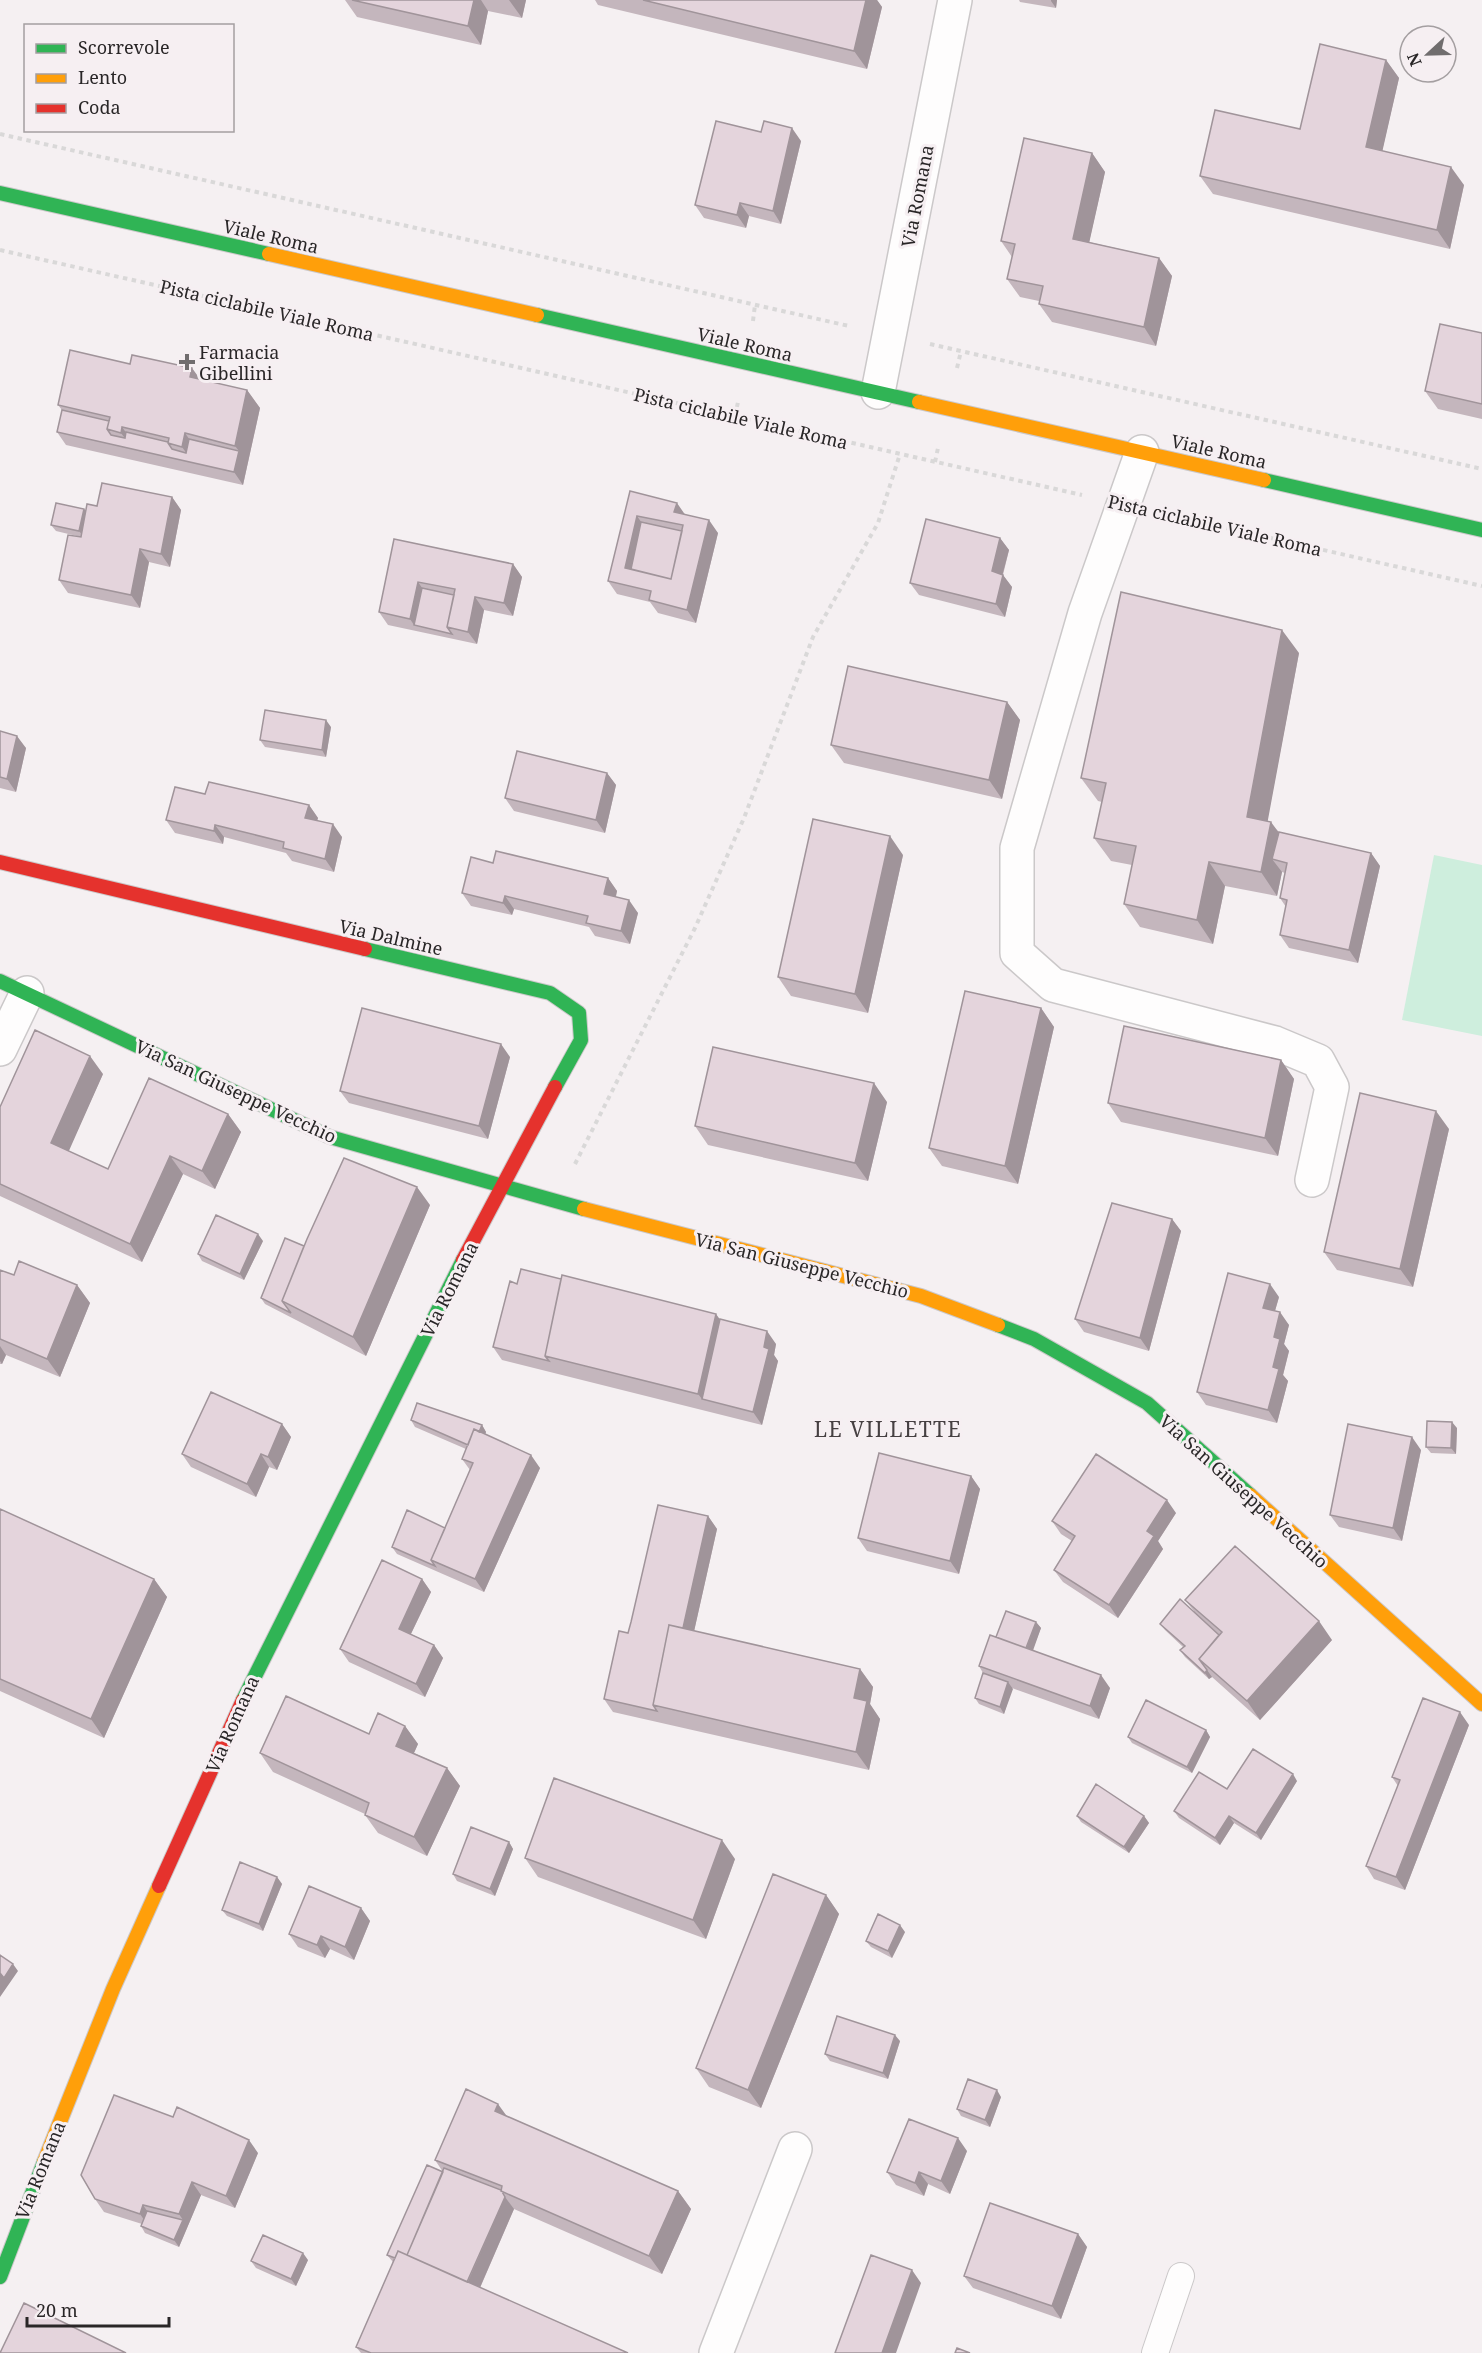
<svg xmlns="http://www.w3.org/2000/svg" width="1482" height="2353" viewBox="0 0 1482 2353" font-family="'Noto Serif',serif">
  <style>
    .pitch { fill: #ceeedd }
    .lines { fill: none; stroke-linecap: round; stroke-linejoin: round }
    .lane-casing { stroke: #cbc8c9; stroke-width: 28 }
    .street-casing { stroke: #cbc8c9; stroke-width: 36 }
    .fast-casing { stroke: #cbc8c9; stroke-width: 16 }
    .slow-casing { stroke: #cbc8c9; stroke-width: 16 }
    .jam-casing { stroke: #cbc8c9; stroke-width: 16 }
    .path { stroke: #d9d8d8; stroke-width: 4; stroke-dasharray: 4.5 4.5; stroke-linecap: butt }
    .lane { stroke: #fefdfd; stroke-width: 26 }
    .street { stroke: #fefdfd; stroke-width: 33 }
    .fast { stroke: #30b455; stroke-width: 14 }
    .slow { stroke: #ff9f0a; stroke-width: 14 }
    .jam { stroke: #e5322d; stroke-width: 14 }
    .wall { fill: #c4b6bd }
    .shaded-wall { fill: #a0949a }
    .building { fill: #e4d4dc; stroke: #a0949a; stroke-width: 1.5; fill-rule: evenodd }
    .poi-dot { fill: #706d6e; stroke: #f6eff2; stroke-width: 2 }
    .labels { text-anchor: middle; dominant-baseline: central; stroke-width: 6; stroke-linejoin: round; paint-order: stroke }
    .street-label { font-size: 18px; fill: #292627; stroke: #f6eff2 }
    .poi-label { font-size: 18px; fill: #292627; stroke: #f6eff2; text-anchor: start }
    .quarter-label { font-size: 21px; letter-spacing: 1.5px; fill: #464042; stroke: #f6eff2 }
  </style>
  <rect width="100%" height="100%" fill="#f5f0f2"/>
  <path class="pitch" d="M1434 855 1482 865V1036L1402 1020Z"/>
  <g class="lines">
    <g class="lane-casing">
      <path id="lane" d="M1155 2353 1181 2276"/>
    </g>
    <g class="street-casing">
      <path id="street" d="M878 392 955 0
        M1142 452 1085 613 1017 848V953L1053 985 1275 1043 1318 1061 1332 1087 1312 1180
        M0 1049 27 993
        M716 2353 795 2149"/>
    </g>
    <g class="fast-casing">
      <path id="fast" d="M0 193 269 254
        M537 315 919 402
        M1264 480 1482 530
        M365 949 550 993 579 1013 581 1040 555 1087
        M0 981 330 1137 584 1209
        M998 1325 1034 1339 1147 1403 1250 1495
        M243 1700 463 1260
        M0 2277 44 2162"/>
    </g>
    <g class="slow-casing">
      <path id="slow" d="M269 254 537 315
        M919 402 1264 480
        M584 1209 921 1296 998 1325
        M1250 1495 1482 1704
        M44 2162 113 1989 159 1886"/>
    </g>
    <g class="jam-casing">
      <path id="jam" d="M0 862 365 949
        M463 1260 555 1087
        M159 1886 243 1700"/>
    </g>
    <path class="path" d="M0 134 849 326
      M0 250 1082 495
      M753 321 755 305
      M930 344 1482 469
      M957 368 961 351
      M735 416 738 402
      M935 462 938 448
      M1165 514 1482 586
      M575 1164 695 928 744 818 813 637 878 523 900 454"/>
    <use href="#lane" class="lane"/>
    <use href="#street" class="street"/>
    <use href="#fast" class="fast"/>
    <use href="#slow" class="slow"/>
    <use href="#jam" class="jam"/>
  </g>
  <path class="wall" d="M345 0H526L522 18 488 11 481 45 357 17Z
    M595 0H877L882 7 867 69 598 5Z
    M1019 0H1057L1056 8 1020 2Z
    M1386 60 1399 78 1382 151 1464 185 1450 249 1213 194 1200 176 1300 129Z
    M801 141 781 224 749 216 746 228 704 218 695 205Z
    M1092 153 1105 172 1089 242 1159 258 1172 276 1156 346 1052 322 1039 304V301L1020 297 1007 279 1012 257 1001 241Z
    M1482 333V419L1438 409 1425 391Z
    M247 390 260 408 243 485 66 445 57 432 62 410 58 405Z
    M630 491 685 514 718 533 696 623 658 613 650 602 617 594 608 581Z
    M172 497 181 510 170 567 149 562 140 608 68 593 59 580 81 537 56 531 51 525 84 509 86 511 97 506Z
    M1000 538 1009 550 1003 575 1012 587 1005 617 919 595 910 583Z
    M394 539 513 564 522 577 513 616 484 610 477 644 388 625 379 612Z
    M1299 653 1267 821 1279 832 1371 853 1380 866 1358 963 1289 948 1280 935 1286 907 1280 898 1285 873 1282 872 1277 896 1225 886 1213 944 1140 927 1124 904 1132 865 1111 861 1094 838 1102 802 1098 801 1081 778Z
    M1007 702 1020 720 1002 799 844 763 831 745Z
    M331 727 326 757 265 747 260 740Z
    M0 731 26 748 16 792 0 788Z
    M607 773 616 785 605 833 514 811 505 798Z
    M205 794 309 805 318 818 317 820 342 837 334 872 292 861 286 853 224 837 223 844 175 833 166 820Z
    M903 855 868 1013 791 996 778 977Z
    M493 863 608 878 617 891 616 897 638 913 630 944 595 936 589 927 514 909 512 915 471 906 462 893Z
    M1041 1008 1054 1027 1018 1184 942 1166 929 1148Z
    M510 1057 488 1139 349 1103 340 1091Z
    M1281 1060 1294 1079 1278 1156 1121 1122 1108 1103Z
    M103 1074 68 1151 108 1169 228 1114 241 1132 215 1189 183 1174 142 1262 0 1196V1107Z
    M887 1102 868 1181 708 1145 695 1126Z
    M1449 1129 1413 1287 1337 1270 1324 1252Z
    M430 1205 366 1356 265 1304 261 1298Z
    M1172 1219 1181 1231 1149 1351 1084 1332 1075 1319Z
    M263 1241 244 1280 202 1261 198 1254Z
    M0 1270 14 1275 77 1285 90 1303 60 1377 6 1355 2 1364H0Z
    M517 1284 720 1319 776 1344 774 1355 778 1361 762 1425 502 1360 493 1347Z
    M1279 1297 1275 1311 1289 1325 1284 1344 1289 1351 1283 1375 1288 1381 1277 1423 1206 1405 1197 1392Z
    M411 1420 482 1425 486 1432 485 1434 540 1468 484 1592 397 1554 392 1547 445 1528 470 1470 462 1459 466 1449 415 1427Z
    M282 1424 291 1437 277 1470 269 1467 256 1497 191 1467 182 1454Z
    M1457 1428 1456 1454 1431 1453 1426 1447Z
    M1421 1450 1402 1541 1339 1527 1330 1515Z
    M971 1476 980 1489 959 1574 867 1551 858 1538Z
    M0 1509 154 1579 167 1597 104 1738 0 1691Z
    M1176 1513 1158 1541 1163 1549 1118 1618 1063 1582 1054 1570 1072 1541 1061 1534 1052 1521Z
    M708 1516 717 1529 694 1631 860 1669 873 1687 870 1704 880 1719 869 1770 613 1712 604 1699 628 1633Z
    M422 1579 431 1592 411 1634 434 1645 443 1658 425 1697 349 1662 340 1649Z
    M1185 1600 1332 1640 1260 1720 1212 1677 1209 1679 1185 1657 1180 1650 1183 1647 1165 1630 1160 1624 1194 1611Z
    M1036 1622 1041 1628 1032 1651 1110 1688 1099 1719 1012 1688 1004 1714 979 1704 975 1698 983 1673 979 1666 996 1637Z
    M1469 1725 1405 1890 1374 1879 1366 1866 1398 1786 1392 1777Z
    M405 1726 418 1744 414 1753 447 1768 460 1786 427 1856 378 1833 365 1815V1814L273 1772 260 1753 369 1734Z
    M1206 1730 1210 1737 1192 1773 1132 1743 1128 1737Z
    M1297 1781 1261 1840 1234 1823 1220 1845 1179 1818 1174 1811 1227 1789Z
    M1077 1816H1144L1149 1823 1129 1853 1081 1822Z
    M509 1842 513 1849 495 1896 457 1881 453 1874Z
    M525 1858 735 1859 706 1939 538 1877Z
    M277 1877 282 1884 263 1931 227 1916 222 1910Z
    M826 1895 839 1914 761 2108 709 2087 696 2068Z
    M361 1908 370 1921 354 1960 330 1949 325 1958 298 1947 289 1934Z
    M905 1932 892 1958 871 1947 866 1941Z
    M900 2041 888 2079 830 2061 825 2054Z
    M1001 2097 990 2127 961 2116 957 2109Z
    M507 2116 678 2191 691 2209 662 2274 514 2209 480 2288 628 2353H361L356 2347 393 2262 387 2255 443 2172 435 2160Z
    M967 2151 950 2194 928 2184 924 2196 896 2185 887 2172Z
    M258 2153 235 2208 201 2195 179 2247 145 2233 141 2226 142 2224 104 2212 95 2199Z
    M1078 2234 1087 2247 1061 2319 973 2288 964 2276Z
    M308 2260 296 2286 256 2268 251 2261Z"/>
  <path class="shaded-wall" d="M474 0H481L488 11 481 45 468 26Z
    M509 0H526L522 18Z
    M866 0H877L882 7 867 69 854 51Z
    M1051 0H1057L1056 8 1051 1Z
    M1386 60 1399 78 1379 166 1366 147Z
    M792 128 801 141 781 224 773 211Z
    M1092 153 1105 172 1086 257 1073 239Z
    M1451 167 1464 185 1450 249 1437 230Z
    M740 203 749 216 746 228 737 215Z
    M1159 258 1172 276 1156 346 1144 327Z
    M192 368 205 386 190 377Z
    M247 390 260 408 243 485 234 472 239 451 235 446Z
    M122 427 135 445 133 449 121 433Z
    M185 433 198 452 193 462 182 447Z
    M172 497 181 510 170 567 161 554Z
    M677 503 686 516 674 512Z
    M84 509 89 516 84 537 79 531Z
    M637 516 646 529 635 575 625 568Z
    M709 520 718 533 696 623 687 610Z
    M1000 538 1009 550 1000 584 992 571Z
    M140 549 149 562 140 608 131 595Z
    M513 564 522 577 513 616 504 603Z
    M1003 575 1012 587 1005 617 996 604Z
    M418 582 427 595 414 625 410 619Z
    M475 597 484 610 477 644 468 632Z
    M1282 630 1299 653 1264 841 1247 817Z
    M1007 702 1020 720 1002 799 989 780Z
    M326 720 331 727 326 757 322 750Z
    M17 736 26 748 16 792 7 779Z
    M607 773 616 785 605 833 596 820Z
    M309 805 318 818 314 831 305 818Z
    M1271 822 1288 845 1272 859 1282 872 1277 896 1261 872Z
    M333 824 342 837 334 872 325 859Z
    M215 825 224 837 223 844 214 831Z
    M890 836 903 855 868 1013 855 994Z
    M1371 853 1380 866 1358 963 1349 950Z
    M1209 862 1225 886 1213 944 1197 920Z
    M608 878 617 891 613 907 604 894Z
    M505 896 514 909 512 915 503 903Z
    M629 900 638 913 630 944 621 931Z
    M1041 1008 1054 1027 1018 1184 1005 1166Z
    M501 1044 510 1057 488 1139 479 1126Z
    M90 1056 103 1074 64 1162 51 1143Z
    M1281 1060 1294 1079 1278 1156 1265 1138Z
    M874 1083 887 1102 868 1181 855 1163Z
    M1436 1111 1449 1129 1413 1287 1400 1269Z
    M228 1114 241 1132 215 1189 202 1171Z
    M170 1156 183 1174 142 1262 130 1244Z
    M417 1187 430 1205 366 1356 353 1337Z
    M1172 1219 1181 1231 1149 1351 1140 1338Z
    M258 1234 263 1241 244 1280 240 1274Z
    M1270 1284 1279 1297 1272 1321 1263 1308Z
    M77 1285 90 1303 60 1377 47 1359Z
    M1280 1312 1289 1325 1284 1344 1289 1351 1283 1375 1288 1381 1277 1423 1268 1410 1273 1367 1274 1337Z
    M716 1314 729 1332 702 1399 698 1394Z
    M767 1331 776 1344 774 1355 778 1361 762 1425 753 1412 764 1347Z
    M0 1346 6 1355 2 1364 0 1361Z
    M1452 1422 1457 1428 1456 1454 1451 1448Z
    M282 1424 291 1437 277 1470 268 1457Z
    M482 1425 486 1432 478 1454 474 1447Z
    M1412 1437 1421 1450 1402 1541 1393 1528Z
    M261 1454 269 1467 256 1497 247 1484Z
    M531 1455 540 1468 484 1592 475 1579Z
    M971 1476 980 1489 959 1574 950 1561Z
    M1167 1500 1176 1513 1158 1541 1163 1549 1118 1618 1109 1605 1147 1531Z
    M708 1516 717 1529 691 1645 682 1632Z
    M154 1579 167 1597 104 1738 91 1719Z
    M422 1579 431 1592 407 1642 399 1629Z
    M1319 1621 1332 1640 1260 1720 1247 1701Z
    M1036 1622 1041 1628 1030 1659 1025 1652Z
    M434 1645 443 1658 425 1697 416 1684Z
    M860 1669 873 1687 870 1704 880 1719 869 1770 856 1752 854 1698Z
    M1207 1670 1212 1677 1209 1679 1205 1673Z
    M1101 1675 1110 1688 1099 1719 1090 1706Z
    M1008 1682 1013 1689 1004 1714 1000 1707Z
    M1460 1712 1469 1725 1405 1890 1396 1877Z
    M405 1726 418 1744 409 1764 396 1746Z
    M1206 1730 1210 1737 1192 1773 1187 1767Z
    M447 1768 460 1786 427 1856 414 1837Z
    M1293 1774 1297 1781 1261 1840 1256 1833Z
    M1144 1816 1149 1823 1129 1853 1124 1847Z
    M1229 1816 1234 1823 1220 1845 1215 1838Z
    M722 1840 735 1859 706 1939 693 1920Z
    M509 1842 513 1849 495 1896 490 1889Z
    M277 1877 282 1884 263 1931 259 1924Z
    M826 1895 839 1914 761 2108 748 2090Z
    M361 1908 370 1921 354 1960 345 1947Z
    M900 1925 905 1932 892 1958 888 1951Z
    M321 1936 330 1949 325 1958 317 1945Z
    M13 1964 18 1971 0 1997V1973Z
    M895 2035 900 2041 888 2079 883 2073Z
    M997 2090 1001 2097 990 2127 985 2120Z
    M498 2104 511 2122 495 2111Z
    M958 2138 967 2151 950 2194 941 2181Z
    M249 2140 258 2153 235 2208 226 2196Z
    M919 2172 928 2184 924 2196 915 2183Z
    M192 2182 201 2195 179 2247 174 2240 183 2220 179 2214Z
    M678 2191 691 2209 662 2274 649 2256Z
    M505 2197 514 2209 475 2299 466 2286Z
    M143 2205 152 2218 149 2227 140 2214Z
    M1078 2234 1087 2247 1061 2319 1052 2306Z
    M303 2253 308 2260 296 2286 291 2279Z
    M912 2270 921 2283 896 2353H882Z"/>
  <path class="building" d="M352 0H474L468 26Z
    M643 0H866L854 51Z
    M1320 44 1386 60 1366 147 1451 167 1437 230 1200 176 1215 110 1300 129Z
    M716 121 761 132 764 121 792 128 773 211 740 203 737 215 695 205Z
    M1024 138 1092 153 1073 239 1159 258 1144 327 1039 304 1043 286 1007 279 1015 244 1001 241Z
    M1440 324 1482 333V404L1425 391Z
    M70 350 130 364 132 355 192 368 190 377 247 390 235 446 185 433 182 447 168 443 169 438 122 427 121 433 107 429 110 417 58 405Z
    M62 410 109 421 107 429 111 435 125 438 126 432 168 442V443L172 449 186 453 189 439 239 451 234 472 57 432Z
    M102 483 172 497 161 554 140 549 131 595 59 580 68 535 81 537 87 504 97 506Z
    M630 491 677 503 674 512 709 520 687 610 649 600 651 591 608 581ZM637 516 683 525 671 579 625 568Z
    M56 503 84 509 79 531 51 525Z
    M926 519 1000 538 992 571 1003 575 996 604 910 583Z
    M641 522 682 531 671 579 631 569Z
    M394 539 513 564 504 603 475 597 468 632 447 627 455 589 418 582 410 619 379 612Z
    M422 588 454 595 447 627 452 634 414 625Z
    M1121 592 1282 630 1247 817 1271 822 1261 872 1209 862 1197 920 1124 904 1136 846 1094 838 1106 783 1081 778Z
    M848 666 1007 702 989 780 831 745Z
    M265 710 326 720 322 750 260 740Z
    M0 731 17 736 7 779 0 777Z
    M517 751 607 773 596 820 505 798Z
    M209 782 309 805 305 818 333 824 325 859 283 848 284 842 215 825 214 831 166 820 175 787 205 794Z
    M813 819 890 836 855 994 778 977Z
    M1279 832 1371 853 1349 950 1280 935 1287 900 1280 898 1287 863 1272 859Z
    M496 851 608 878 604 894 629 900 621 931 586 923 588 916 505 896 503 903 462 893 471 857 493 863Z
    M965 991 1041 1008 1005 1166 929 1148Z
    M362 1008 501 1044 479 1126 340 1091Z
    M1124 1026 1281 1060 1265 1138 1108 1103Z
    M35 1030 90 1056 51 1143 108 1169 149 1078 228 1114 202 1171 170 1156 130 1244 0 1184V1107Z
    M713 1047 874 1083 855 1163 695 1126Z
    M1360 1093 1436 1111 1400 1269 1324 1252Z
    M344 1158 417 1187 353 1337 282 1301 307 1239Z
    M1112 1203 1172 1219 1140 1338 1075 1319Z
    M216 1215 258 1234 240 1274 198 1254Z
    M285 1238 304 1246 282 1301 291 1313 261 1298Z
    M19 1261 77 1285 47 1359 0 1339V1270L14 1275Z
    M521 1269 561 1279 545 1356 549 1361 493 1347 510 1281 517 1284Z
    M1228 1273 1270 1284 1263 1308 1280 1312 1274 1337 1280 1339 1273 1367 1279 1369 1268 1410 1197 1392Z
    M562 1275 716 1314 698 1394 545 1356Z
    M720 1319 767 1331 764 1347 769 1349 753 1412 702 1399Z
    M211 1392 282 1424 268 1457 261 1454 247 1484 182 1454Z
    M417 1403 482 1425 479 1432 474 1429 468 1445 411 1420Z
    M1427 1421 1452 1422 1451 1448 1426 1447Z
    M1348 1424 1412 1437 1393 1528 1330 1515Z
    M474 1429 531 1455 475 1579 431 1560 473 1463 462 1459Z
    M879 1453 971 1476 950 1561 858 1538Z
    M1096 1454 1167 1500 1147 1531 1154 1536 1109 1605 1054 1570 1075 1536 1052 1521Z
    M658 1505 708 1516 683 1628 669 1625 653 1705 657 1711 604 1699 619 1631 628 1633 631 1622Z
    M0 1509 154 1579 91 1719 0 1679Z
    M407 1510 445 1528 431 1560 435 1566 392 1547Z
    M1235 1546 1319 1621 1247 1701 1199 1659 1222 1632 1185 1600Z
    M382 1560 422 1579 399 1629 434 1645 416 1684 340 1649Z
    M1180 1599 1219 1635 1199 1659 1207 1670 1205 1673 1180 1650 1185 1646 1160 1624Z
    M1006 1611 1036 1622 1026 1648 996 1637Z
    M669 1625 860 1669 854 1698 867 1701 856 1752 653 1705Z
    M990 1635 1101 1675 1090 1706 979 1666Z
    M983 1673 1008 1682 1000 1707 975 1698Z
    M286 1696 369 1734 378 1713 405 1726 396 1746 447 1768 414 1837 365 1815 369 1803 260 1753Z
    M1423 1698 1460 1712 1396 1877 1366 1866 1400 1780 1392 1777Z
    M1146 1700 1206 1730 1187 1767 1128 1737Z
    M1253 1749 1293 1774 1256 1833 1229 1816 1215 1838 1174 1811 1199 1772 1227 1789Z
    M554 1778 722 1840 693 1920 525 1858Z
    M1096 1784 1144 1816 1124 1847 1077 1816Z
    M471 1827 509 1842 490 1889 453 1874Z
    M240 1862 277 1877 259 1924 222 1910Z
    M773 1874 826 1895 748 2090 696 2068Z
    M309 1886 361 1908 345 1947 321 1936 317 1945 289 1934Z
    M878 1914 900 1925 888 1951 866 1941Z
    M0 1955 13 1964 4 1978 0 1973Z
    M837 2016 895 2035 883 2073 825 2054Z
    M968 2079 997 2090 985 2120 957 2109Z
    M466 2089 498 2104 495 2111 678 2191 649 2256 501 2191 502 2186 435 2160Z
    M114 2095 173 2117 177 2107 249 2140 226 2196 192 2182 179 2214 143 2205 140 2214 95 2199 81 2175Z
    M909 2119 958 2138 941 2181 919 2172 915 2183 887 2172Z
    M427 2165 443 2172 407 2255 398 2251 395 2258 387 2255Z
    M444 2168 501 2190 505 2197 467 2282 407 2255Z
    M990 2203 1078 2234 1052 2306 964 2276Z
    M147 2211 183 2220 174 2240 141 2226Z
    M263 2235 303 2253 291 2279 251 2261Z
    M398 2251 628 2353H371L356 2347Z
    M871 2255 912 2270 882 2353H835Z
    M24 2303 126 2353H0Z
    M957 2348 970 2353H955Z"/>
  <path class="poi-dot" d="M184 353h6v6h6v6h-6v6h-6v-6h-6v-6h6z"/>
  <g class="labels">
    <g class="street-label">
      <text transform="translate(917 196) rotate(-79)">Via Romana</text>
      <text transform="translate(271 236) rotate(13)">Viale Roma</text>
      <text transform="translate(267 310) rotate(13)">Pista ciclabile Viale Roma</text>
      <text transform="translate(745 344) rotate(13)">Viale Roma</text>
      <text transform="translate(741 418) rotate(13)">Pista ciclabile Viale Roma</text>
      <text transform="translate(1219 451) rotate(13)">Viale Roma</text>
      <text transform="translate(1215 525) rotate(13)">Pista ciclabile Viale Roma</text>
      <text transform="translate(391 937) rotate(13)">Via Dalmine</text>
      <text transform="translate(236 1091) rotate(25)">Via San Giuseppe Vecchio</text>
      <text transform="translate(802 1265) rotate(14)">Via San Giuseppe Vecchio</text>
      <text transform="translate(449 1289) rotate(-63)">Via Romana</text>
      <text transform="translate(1244 1491) rotate(42)">Via San Giuseppe Vecchio</text>
      <text transform="translate(232 1724) rotate(-66)">Via Romana</text>
      <text transform="translate(40 2170) rotate(-68)">Via Romana</text>
    </g>
    <g class="poi-label">
      <text x="199" y="352">Farmacia<tspan x="199" dy="21">Gibellini</tspan></text>
    </g>
    <g class="quarter-label">
      <text x="888" y="1429">LE VILLETTE</text>
    </g>
  </g>
  <rect x="24" y="24" width="210" height="108" fill="#f6eff2" stroke="#a49fa1" stroke-width="1.5"/>
  <rect x="36" y="44" width="30" height="9" fill="#30b455" stroke="#a49fa1" stroke-width="1.5"/>
  <text x="78" y="54" font-size="18" fill="#292627">Scorrevole</text>
  <rect x="36" y="74" width="30" height="9" fill="#ff9f0a" stroke="#a49fa1" stroke-width="1.5"/>
  <text x="78" y="84" font-size="18" fill="#292627">Lento</text>
  <rect x="36" y="104" width="30" height="9" fill="#e5322d" stroke="#a49fa1" stroke-width="1.5"/>
  <text x="78" y="114" font-size="18" fill="#292627">Coda</text>
  <g transform="translate(1428 54) rotate(248)"><circle r="28" fill="#f6eff2" stroke="#a49fa1" stroke-width="1.5"/>
  <path d="M0-4.5L10 22L0 15L-10 22Z" fill="#706d6e"/>
  <text y="-9" font-size="16" font-weight="bold" text-anchor="middle" fill="#292627">N</text>
  </g>
  <path d="M27 2317v9h142v-9" fill="none" stroke="#292627" stroke-width="3"/>
  <text x="36" y="2317" font-size="18" fill="#292627" stroke="#f6eff2" stroke-width="4.5" paint-order="stroke">20 m</text>
</svg>
